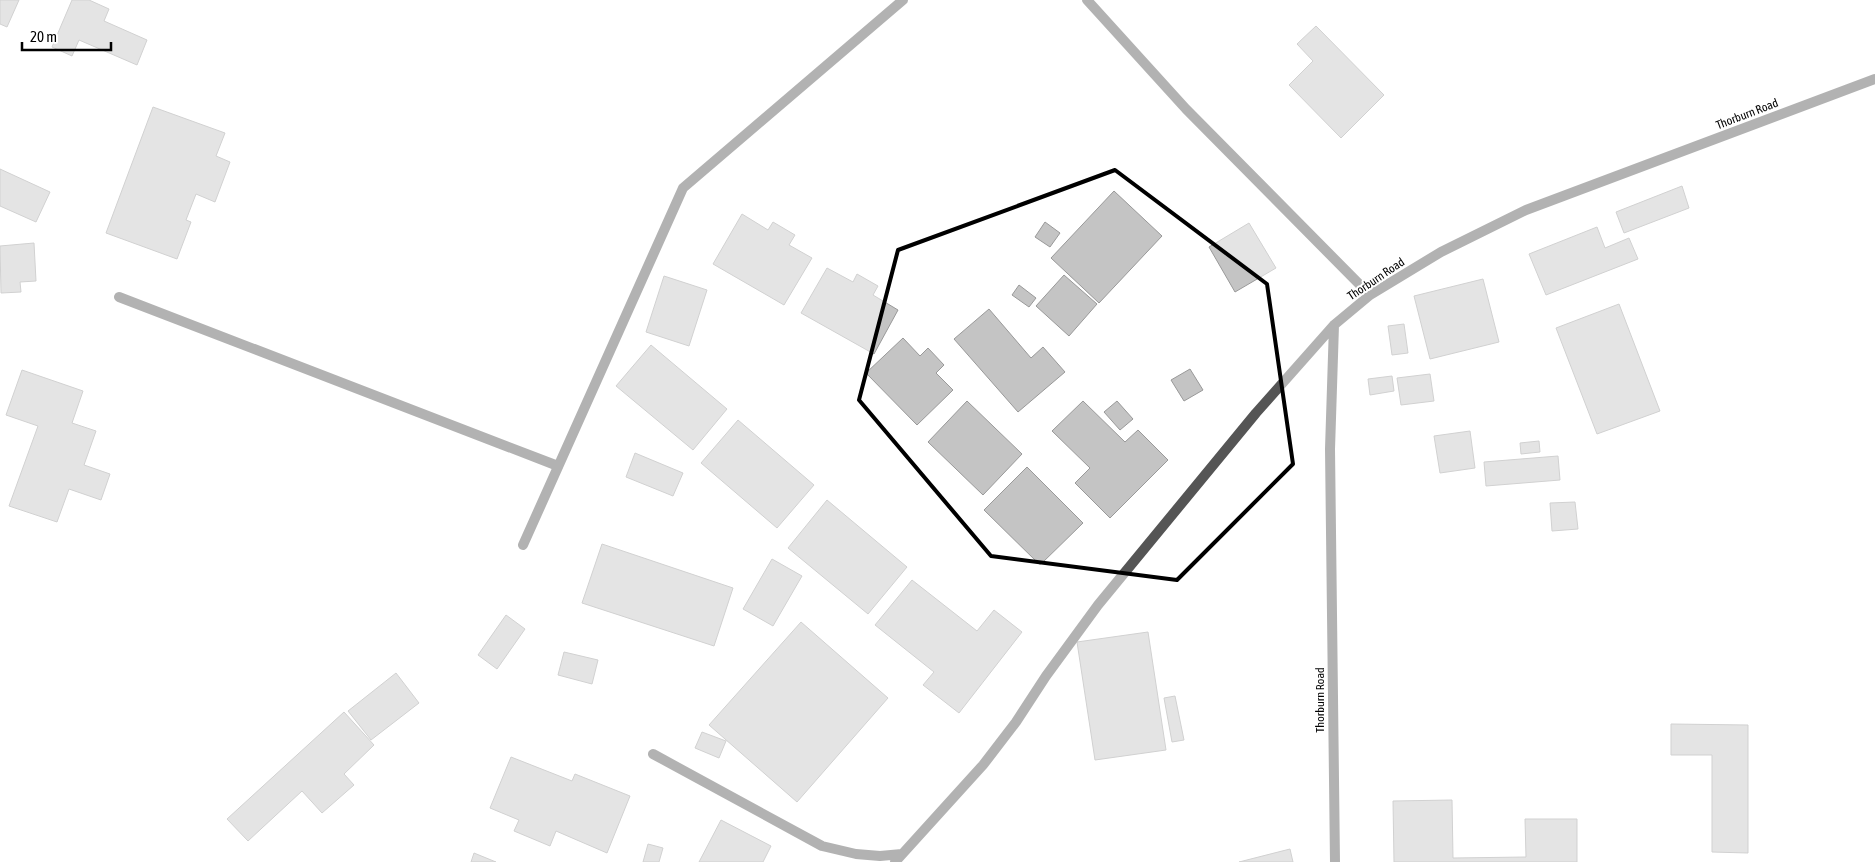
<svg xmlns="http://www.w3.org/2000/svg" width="1875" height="862" viewBox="0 0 1875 862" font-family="'Asap Condensed',sans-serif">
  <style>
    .building { fill: #c4c4c4; stroke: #999 }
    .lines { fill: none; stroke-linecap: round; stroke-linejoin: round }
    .service { stroke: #555; stroke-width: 10 }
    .minor { stroke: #555; stroke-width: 10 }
    .marked { fill: none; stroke: #000; stroke-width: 4; stroke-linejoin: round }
    .labels { text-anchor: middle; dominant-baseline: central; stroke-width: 4; stroke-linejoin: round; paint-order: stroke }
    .street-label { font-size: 12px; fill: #000; stroke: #fff }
  </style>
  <rect width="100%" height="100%" fill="#fff"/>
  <path class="building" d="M0 0H19L7 27 0 24Z
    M72 0H89L109 9 104 21 147 40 137 65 79 40 72 56 52 47Z
    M1316 26 1384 95 1341 138 1289 85 1313 61 1297 44Z
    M153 107 225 133 216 156 230 162 215 202 196 194 186 220 191 222 177 259 106 233Z
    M0 169 50 192 36 222 0 206Z
    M1682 186 1689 208 1624 233 1616 212Z
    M1114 191 1162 236 1099 303 1051 258Z
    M742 214 768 230 773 222 795 235 789 245 812 258 784 305 713 264Z
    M1045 222 1060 233 1050 247 1035 237Z
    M1249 223 1276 268 1235 292 1209 247Z
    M1597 227 1605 248 1629 238 1638 259 1546 295 1529 254Z
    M34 243 36 281 20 282 21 292 1 293 0 246Z
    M827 268 853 282 857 274 878 286 873 295 898 310 874 354 801 313Z
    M1064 275 1097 304 1069 336 1036 306Z
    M664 276 707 290 689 346 646 332Z
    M1483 279 1499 342 1430 359 1414 296Z
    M1019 285 1036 298 1029 307 1012 295Z
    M1619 304 1660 411 1597 434 1556 328Z
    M989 309 1031 358 1043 347 1065 372 1018 412 954 339Z
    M1404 324 1408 353 1392 355 1388 326Z
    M903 338 920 356 928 348 944 365 936 373 953 390 917 425 866 373Z
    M651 345 727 409 693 450 616 386Z
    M1190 369 1203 390 1184 401 1171 380Z
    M22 370 83 391 72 423 96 431 84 465 110 474 101 500 69 489 57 522 9 506 38 426 6 415Z
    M1430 374 1434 401 1401 405 1397 378Z
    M1392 376 1394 391 1370 395 1368 379Z
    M967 401 1022 454 983 495 928 442Z
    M1083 401 1125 442 1138 430 1168 460 1110 518 1075 483 1090 468 1052 431Z
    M1117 401 1133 419 1120 430 1104 412Z
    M738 420 814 485 777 528 701 463Z
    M1470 431 1475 468 1440 473 1434 436Z
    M1539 441 1540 452 1521 454 1520 443Z
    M635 453 683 473 673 496 626 477Z
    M1558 456 1560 480 1486 486 1484 462Z
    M1027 467 1083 523 1040 565 984 510Z
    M827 500 907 567 868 614 788 548Z
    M1575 502 1578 529 1552 531 1550 503Z
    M602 544 733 588 714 646 582 603Z
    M772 559 802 576 773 626 743 609Z
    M912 580 977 631 994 610 1022 632 959 713 923 685 934 672 875 625Z
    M506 615 525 629 497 669 478 655Z
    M801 622 888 698 797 802 709 725Z
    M1148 632 1166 750 1095 760 1077 642Z
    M564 652 598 660 592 684 558 675Z
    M396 673 419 703 371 740 348 711Z
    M1175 696 1184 740 1172 742 1164 698Z
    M344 712 374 745 344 774 354 785 322 813 302 791 248 841 227 819Z
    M1671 724 1748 725V853L1712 852V755H1671Z
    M702 732 726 741 719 758 695 748Z
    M511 757 572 781 575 774 630 796 607 853 556 831 550 846 514 831 519 820 490 808Z
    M1452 800 1453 858 1526 857 1525 819H1577V862H1394L1393 801Z
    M721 820 771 846 763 862H699Z
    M648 844 663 848 659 862H643Z
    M1290 849 1293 862H1239Z
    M474 853 496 862H471Z"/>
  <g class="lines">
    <path class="service" d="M119 297 558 466"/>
    <path class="minor" d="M1087 0 1186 109 1370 295
      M1334 325 1330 449 1335 862
      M523 545 683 188 903 0
      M653 754 822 846 856 854 880 856 902 854
      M895 862 983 765 1016 722 1046 676 1098 605 1256 413 1334 325 1370 295 1441 252 1526 210 1875 79"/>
  </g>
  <path d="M0 0H1875V862H0ZM1115 170 1267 284 1293 464 1177 580 991 556 859 400 898 250Z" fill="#fff" fill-opacity=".55" fill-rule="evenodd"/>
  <path class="marked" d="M1115 170 1267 284 1293 464 1177 580 991 556 859 400 898 250Z"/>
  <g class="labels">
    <g class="street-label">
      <text transform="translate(1747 114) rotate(-21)">Thorburn Road</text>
      <text transform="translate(1376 279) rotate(-34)">Thorburn Road</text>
      <text transform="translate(1320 700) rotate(-90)">Thorburn Road</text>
    </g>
  </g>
  <path d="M22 42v8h89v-8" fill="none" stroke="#000000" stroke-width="2.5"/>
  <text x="30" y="42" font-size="15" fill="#000000" stroke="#ffffff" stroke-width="4" paint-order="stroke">20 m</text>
</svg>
